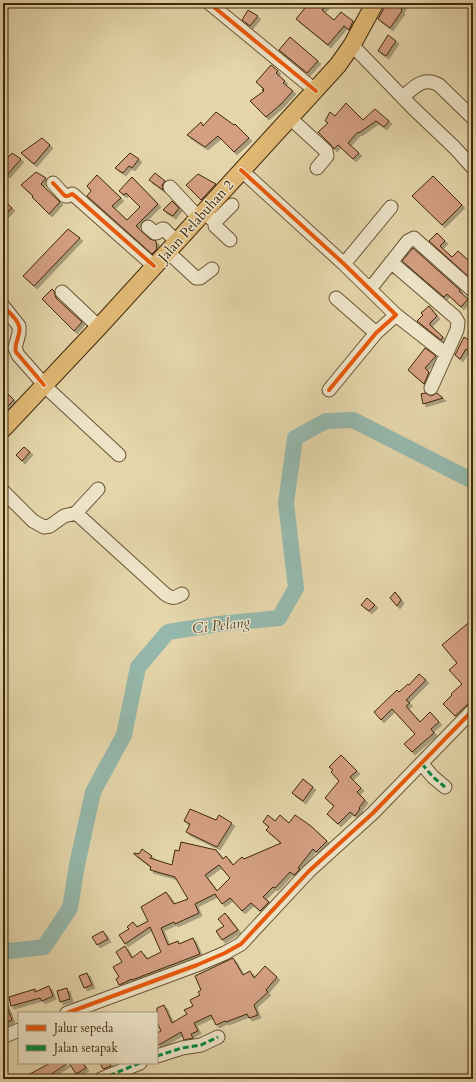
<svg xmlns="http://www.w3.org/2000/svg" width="476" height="1082" viewBox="0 0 476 1082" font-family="Cardo,serif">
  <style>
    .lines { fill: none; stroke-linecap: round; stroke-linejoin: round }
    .stream { stroke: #737e6c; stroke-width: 2.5 }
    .river { stroke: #95b8ac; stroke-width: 16 }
    .building { fill: #d39e82; stroke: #3f280b; fill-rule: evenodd; filter: url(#shadow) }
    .minor-casing { stroke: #685333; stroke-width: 15 }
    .major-casing { stroke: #3f280b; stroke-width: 19 }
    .minor { stroke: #ede4c8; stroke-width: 13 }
    .major { stroke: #e2ba75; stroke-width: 17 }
    .quiet { stroke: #00873e; stroke-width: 3; stroke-dasharray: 6 3; stroke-linecap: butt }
    .cycleway-casing { stroke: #ede4c8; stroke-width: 6 }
    .cycleway { stroke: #e8590c; stroke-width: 4 }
    .labels { text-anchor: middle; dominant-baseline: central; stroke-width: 3; stroke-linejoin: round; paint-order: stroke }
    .street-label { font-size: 14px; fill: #3f280b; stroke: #ede4c8 }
    .water-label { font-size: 15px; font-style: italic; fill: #544c33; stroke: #ede4c8 }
  </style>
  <defs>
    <filter id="shadow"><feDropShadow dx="3" dy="3" stdDeviation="0" flood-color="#0004"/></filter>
  </defs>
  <rect width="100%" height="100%" fill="#e4d5aa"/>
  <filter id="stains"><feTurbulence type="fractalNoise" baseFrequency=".005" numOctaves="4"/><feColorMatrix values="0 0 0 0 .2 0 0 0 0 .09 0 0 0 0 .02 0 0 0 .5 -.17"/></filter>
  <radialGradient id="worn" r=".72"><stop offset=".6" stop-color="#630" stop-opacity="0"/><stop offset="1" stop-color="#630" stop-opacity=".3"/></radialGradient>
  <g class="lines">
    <path class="stream" d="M333 1079 340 1075 355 1079"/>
    <path class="river" d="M3 949 10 951 44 947 70 908 77 865 93 792 124 735 138 667 168 632 218 624 279 618 296 588 286 503 295 438 326 421 353 420 473 481"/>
  </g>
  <path class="building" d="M309 3H329L322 10 334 20 341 12 353 21 349 30 344 26 328 45 296 19Z
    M387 3H405L401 10 402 11 390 28 378 19Z
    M248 10 258 16 250 26 242 20Z
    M388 35 396 41 386 56 378 51Z
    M290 37 318 61 307 73 279 50Z
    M271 65 278 71 276 73 285 81 283 83 293 91 281 104 266 117 250 101 264 91 262 90 264 89 256 82Z
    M346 103 363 120 375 109 389 121 384 127 376 121 359 133 358 132 348 143 359 153 353 159 338 145 334 149 331 145 318 132 328 123 325 121 330 112 335 116Z
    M216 112 234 125 235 124 249 138 234 152 218 136 205 147 187 135 201 122 203 126Z
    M42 138 50 145 34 164 21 153Z
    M12 153 21 159 7 175 3 172V163Z
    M130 153 139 159 132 168 129 166 123 173 115 168Z
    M36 172 46 178 41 184 60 202 49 214 32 197 33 196 21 185Z
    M155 173 165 181 162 185 163 190 149 180Z
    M198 174 216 184 201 200 186 185Z
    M97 175 121 198 112 206 127 220 140 207 126 193 124 195 119 191 132 177 158 204 136 226 150 239 156 241 157 249 152 254 87 196 91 191 87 186Z
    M433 176 462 205 442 225 412 196Z
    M3 199 12 208 3 217Z
    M172 201 179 208 173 216 163 210Z
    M68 229 80 238 34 286 23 276Z
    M437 233 445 241 440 246 452 257 458 251 469 261 473 257V275L470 278 429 241Z
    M413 248 460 290 459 291 468 299 461 307 447 294 444 297 402 261Z
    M52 289 54 291 56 298 82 322 74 331 42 299Z
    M429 306 437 316 430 323V325L443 337 441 340 417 321 423 315 421 313Z
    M464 337 473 343V354L466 349 460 359 455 355Z
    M425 348 436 356 425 368 429 372 424 384 408 370Z
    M3 389 14 400 3 411Z
    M425 393 431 396 437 393 443 398 423 404 421 394Z
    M24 447 30 452 22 461 16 455Z
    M395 592 401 600 397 606 390 598Z
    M367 598 375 605 369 611 361 605Z
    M473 619V702L468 704 455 716 443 704 452 695 451 694 462 684 449 670 457 663 442 645Z
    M419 674 426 680 406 700 410 703 406 706 420 722 430 712 439 722 431 729 434 733 412 752 404 744 415 734 392 709 381 720 374 712 397 690 399 692 408 684 409 685Z
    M341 755 357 771 350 777 361 788 357 792 365 800 359 808 360 809 355 816 350 812 338 824 327 814 334 806 325 798 339 781 331 772 333 770 329 767Z
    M303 779 313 787 303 801 292 793Z
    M190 809 216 820 219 815 232 823 217 847 186 832 190 824 184 821Z
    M268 815 275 821 280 815 289 823 295 815 311 826 327 841 316 852 313 849 298 868 300 869 294 875 290 872 275 888 273 887 263 897 269 902 260 911 251 903 242 911 230 898 222 904 215 894 195 904 199 913 175 924 174 922 161 928 168 945 178 941 179 944 193 938 200 954 132 980V979L119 985 116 979 119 977 113 967 122 962 116 952 125 946 132 958 141 951 147 959 161 952 150 927 125 944 119 935 129 929 127 927 133 922 137 927 148 921 141 907 166 892 174 904 188 899 175 877 150 870 151 867 134 854V853L139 854 142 849 152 856 150 858 172 865 175 850 179 851 181 842 216 850 223 859 226 856 233 865 242 857 244 859 281 843 266 830 269 827 263 822ZM219 865 230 878 217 891 205 875Z
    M225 913 238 930 222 940 216 931 224 926 218 919Z
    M103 931 108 939 97 945 92 937Z
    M233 958 243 975 250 971 254 978 265 966 277 977 266 990 268 992 254 1005 258 1015 249 1018 247 1014 226 1022 225 1021 216 1025 211 1015 194 1023 198 1031 191 1034 193 1038 184 1040 181 1032 157 1046V1033L161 1031 157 1022V1008L164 1005 172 1023 187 1014 184 1010 193 1006 190 1000 200 995 198 992 201 990 195 976Z
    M87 973 92 985 84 988 79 976Z
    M49 986 53 996 42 1001 40 998 11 1006 9 997 35 989V992Z
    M67 988 70 999 60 1002 57 991Z
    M4 999 12 1020 5 1023 3 1019Z
    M50 1063H68L44 1079H21Z
    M69 1063H83L86 1068 76 1074Z
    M100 1063H110L111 1066 103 1069Z"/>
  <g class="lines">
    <g class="minor-casing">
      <path id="minor" d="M209 3 316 91
        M352 45 413 108 455 148 473 168
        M403 97C414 87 424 76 439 85L473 118
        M290 118 326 151 327 156 317 168
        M241 170 344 264 396 315 376 333 329 390
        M53 183 65 196H68L72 194 75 196 154 266
        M170 187 199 218
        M204 212 215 222V226L230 240
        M215 222 232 205
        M148 227 155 233H157L162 229H164L177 242
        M168 252 196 278H200L212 269
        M391 262 455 317 458 322 457 330 431 388
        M344 264 391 207
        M370 289 408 241 414 238 472 290
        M62 292 99 327
        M336 298 376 333
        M3 306 19 326V333L15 348 18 355 49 390 119 455
        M396 315 446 354
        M3 491 33 521 44 527 50 526 64 516 76 513 98 489
        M76 513 165 594C172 599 175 598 182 594
        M422 764 433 777 445 787
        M67 1013 197 965 225 953 241 944 309 871 373 813 473 710
        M3 1037 19 1030
        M157 1056 182 1048 201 1045 218 1037
        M101 1079 140 1063"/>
    </g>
    <g class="major-casing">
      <path id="major" d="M3 429 99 327 338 65 352 45 375 3"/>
    </g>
    <use href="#minor" class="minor"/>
    <use href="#major" class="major"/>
    <path class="quiet" d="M422 764 433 777 445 787
      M157 1056 182 1048 201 1045 218 1037
      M101 1079 140 1063"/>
    <g class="cycleway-casing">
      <path id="cycleway" d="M209 3 316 91
        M241 170 344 264 396 315 376 333 329 390
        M53 183 65 196H68L72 194 75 196 154 266
        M3 306C8 312 17 318 19 326 22 335 13 343 16 352L44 385
        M67 1013 197 965 225 953 241 944 309 871 373 813 473 710"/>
    </g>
    <use href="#cycleway" class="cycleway"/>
  </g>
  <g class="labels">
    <g class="street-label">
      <text transform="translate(196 221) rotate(-48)">Jalan Pelabuhan 2</text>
    </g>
    <g class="water-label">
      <text transform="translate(221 625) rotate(-7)">Ci Pelang</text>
    </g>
  </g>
  <rect width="476" height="1082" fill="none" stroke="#e4d5aa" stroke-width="16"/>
  <rect x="4" y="4" width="468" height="1074" fill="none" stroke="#3f280b" stroke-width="2"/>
  <rect x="8" y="8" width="460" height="1066" fill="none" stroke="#3f280b"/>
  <rect x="18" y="1012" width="140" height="52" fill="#ede4c8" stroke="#a7997c"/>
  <rect x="26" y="1025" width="20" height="6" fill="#e8590c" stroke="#a7997c"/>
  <text x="54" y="1032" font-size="12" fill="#3f280b">Jalur sepeda</text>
  <rect x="26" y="1045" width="20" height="6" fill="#00873e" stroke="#a7997c"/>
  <text x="54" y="1052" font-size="12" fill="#3f280b">Jalan setapak</text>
  <rect width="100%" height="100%" filter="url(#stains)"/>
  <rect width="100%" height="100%" fill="url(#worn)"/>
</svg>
